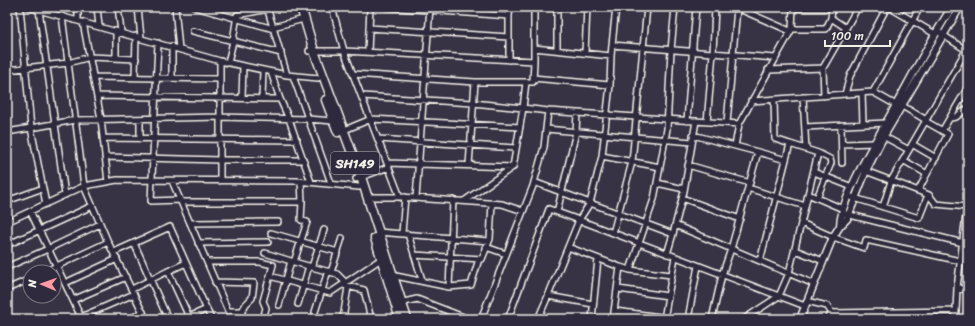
<svg xmlns="http://www.w3.org/2000/svg" width="975" height="326" viewBox="0 0 975 326" font-family="Sriracha,sans-serif">
  <style>
    .lines { fill: none; stroke-linecap: round; stroke-linejoin: round }
    .minor-casing { stroke: #f4f1e8; stroke-width: 8 }
    .tertiary-casing { stroke: #f4f1e8; stroke-width: 9 }
    .primary-casing { stroke: #f4f1e8; stroke-width: 11 }
    .minor { stroke: #2f2a3d; stroke-width: 5 }
    .tertiary { stroke: #2f2a3d; stroke-width: 6 }
    .primary { stroke: #2f2a3d; stroke-width: 8 }
    .labels { text-anchor: middle; dominant-baseline: central; stroke-width: 3.5; stroke-linejoin: round; paint-order: stroke }
    .shield { fill: #2f2a3d; stroke: #b9b5b5; stroke-width: 1 }
    .shield-label { font-size: 13px; font-weight: bold; fill: #f4f1e8 }
  </style>
  <rect width="100%" height="100%" fill="#373244"/>
  <filter id="ink" filterUnits="userSpaceOnUse"><feTurbulence type="fractalNoise" baseFrequency=".025" numOctaves="2"/><feDisplacementMap in="SourceGraphic" scale="8" xChannelSelector="R" yChannelSelector="G"/><feConvolveMatrix kernelMatrix="1 2 1 2 8 2 1 2 1" color-interpolation-filters="sRGB"/></filter>
  <g filter="url(#ink)">
    <g class="lines">
      <g class="minor-casing">
        <path id="minor" d="M20 7 31 128 75 120 220 117 308 119 333 121
          M28 7 220 61 287 75 318 78
          M97 7 99 26
          M118 7 121 32
          M138 7 141 38
          M175 7 179 49
          M195 7 274 29
          M267 7 287 75
          M332 7 344 51 400 197
          M386 7 509 16V60
          M557 7V50
          M735 7 790 31
          M832 7 831 18 846 28
          M889 7 935 34
          M793 8H832
          M39 10 65 195
          M62 16 84 186 108 242
          M509 16 510 7
          M78 20V7
          M83 22 101 119 108 182
          M273 27 300 20
          M369 28 509 37
          M792 29H826L831 18
          M193 31 281 53
          M937 31 966 50
          M158 43 151 201 180 200
          M612 45 616 7
          M534 48 611 56 612 45 775 58
          M309 51H344L534 61V7
          M368 52 370 7
          M585 53 587 7
          M116 58V31
          M228 63 233 41 237 15 268 9
          M7 70 68 63 90 57 136 59
          M768 70 823 68
          M271 72 280 99
          M353 74 475 82
          M293 76 331 183
          M93 77 220 79
          M135 77 136 36
          M172 78V46
          M533 78 610 85 602 156 590 203 579 220 805 306
          M610 85 611 56
          M873 92 920 7
          M862 93 863 124
          M845 94 850 76 887 7
          M97 96 280 99 289 119 311 182
          M362 96 473 103 523 108 513 167 464 201
          M824 96 823 68 858 7
          M803 97 806 149
          M242 98 243 66
          M262 99 263 70
          M751 101 873 92 896 105
          M899 104 926 120
          M548 111 739 124 792 29 793 7
          M950 118 956 117 968 108
          M687 121 696 7
          M707 122 713 53 715 7
          M727 123 737 8
          M841 125 842 163
          M805 127 886 123
          M546 129 692 142
          M342 131 371 119 520 127
          M942 131 968 87
          M7 132 31 128 46 204
          M693 135 735 146
          M881 135 909 150
          M103 138 297 140
          M140 139V119
          M378 139 516 148
          M842 144 875 143
          M912 144 936 158
          M758 152 786 160
          M602 156 660 167
          M105 157 220 160H303
          M903 160 927 174
          M387 163 513 167
          M469 165 475 82H526
          M688 165 750 183
          M863 170 929 195 936 204 967 207 957 288
          M814 172 852 187
          M356 179 389 167
          M172 181 228 311H242L241 319
          M220 181V61
          M534 182 673 234 684 191 696 121
          M657 183 684 189
          M748 188 805 206
          M918 191 948 134 925 121
          M808 194 843 209
          M848 196 919 218 928 195
          M367 197H400L502 204 523 211
          M416 198 430 7
          M682 198 740 219
          M817 198 831 163 830 159 818 153
          M7 201 43 188
          M181 202H302
          M883 207 891 181 968 47
          M30 211 82 319
          M557 212 579 220 568 247 620 267
          M842 213 963 243
          M7 222 84 186 117 180 297 181 359 187
          M190 223 278 222
          M801 223 833 237 864 248 866 240 960 261
          M675 225 814 284
          M378 232 489 241
          M271 233 338 252
          M402 233 405 197
          M613 233 632 162 647 7
          M408 234 422 280
          M134 243 168 319
          M198 243 268 242
          M7 245 92 206
          M486 247 506 254
          M568 247 548 296 593 304
          M795 250 823 261
          M114 252 170 227 211 319
          M265 253 294 262 307 222 301 220 302 202 301 181
          M667 254 673 234
          M414 255 482 259 490 239 492 203
          M760 261 790 144 775 139 774 100
          M207 262H260L273 265 263 301 266 308 263 319
          M294 262 337 274 346 283
          M186 263 168 271 190 319
          M7 267 48 249 100 224
          M312 267 324 230
          M630 270 671 275
          M44 272 108 242 146 319
          M331 272 342 238
          M391 275 449 287 453 200
          M270 276 330 293 381 259
          M215 282 254 283 252 298 246 304 242 311
          M65 283 117 259
          M343 285 364 290 371 319
          M449 287 471 285 479 259
          M7 289 30 279
          M132 289 168 271
          M618 289 668 296
          M73 300 126 277
          M807 301 827 306 832 313 956 311 957 288 968 290
          M400 303 417 299 466 318
          M298 304 309 266
          M279 305 291 261
          M615 311 676 319
          M315 312 328 271
          M81 317 134 294
          M189 317 207 309
          M130 319 143 312
          M343 319 348 287
          M481 319 533 186 544 147 548 111 523 108 526 82H533L534 61
          M508 319 549 209 557 212 576 132 577 113
          M538 319 548 296
          M592 319 598 259
          M613 319 620 267 630 270 654 199 667 129 671 50 675 7
          M664 319 675 257
          M688 319 698 266
          M712 319 722 275 731 249 758 152 735 146 739 124
          M744 319 779 296 789 273 818 153 790 144
          M827 319 832 313
          M955 319 956 311"/>
      </g>
      <g class="tertiary-casing">
        <path id="tertiary" d="M840 226C841 198 873 146 887 121 909 82 928 44 952 7
          M800 319 833 237 840 226 847 219 866 171 884 136 960 7"/>
      </g>
      <g class="primary-casing">
        <path id="primary" d="M301 7 314 51 361 177 407 319
          M326 100 338 132
          M375 238 400 319"/>
      </g>
      <use href="#minor" class="minor"/>
      <use href="#tertiary" class="tertiary"/>
      <use href="#primary" class="primary"/>
    </g>
  </g>
  <g class="labels">
    <rect class="shield" x="331" y="152" width="48" height="22" rx="3"/>
    <g class="shield-label">
      <text x="355" y="163">SH149</text>
    </g>
  </g>
  <rect width="975" height="326" fill="none" stroke="#2f2a3d" stroke-width="24"/>
  <rect x="12" y="12" width="951" height="302" fill="none" stroke="#f4f1e8" stroke-width="1.5" filter="url(#ink)"/>
  <g transform="translate(42 284) rotate(272)"><circle r="19" fill="#2f2a3d" stroke="#7e7a81"/>
  <path d="M0-3L7 15L0 10L-7 15Z" fill="#ff9aa2"/>
  <text y="-6" font-size="11" font-weight="bold" text-anchor="middle" fill="#f4f1e8">N</text>
  </g>
  <path d="M825 40v6h65v-6" fill="none" stroke="#f4f1e8" stroke-width="2"/>
  <text x="831" y="40" font-size="12" fill="#f4f1e8" stroke="#2f2a3d" stroke-width="3" paint-order="stroke">100 m</text>
</svg>
